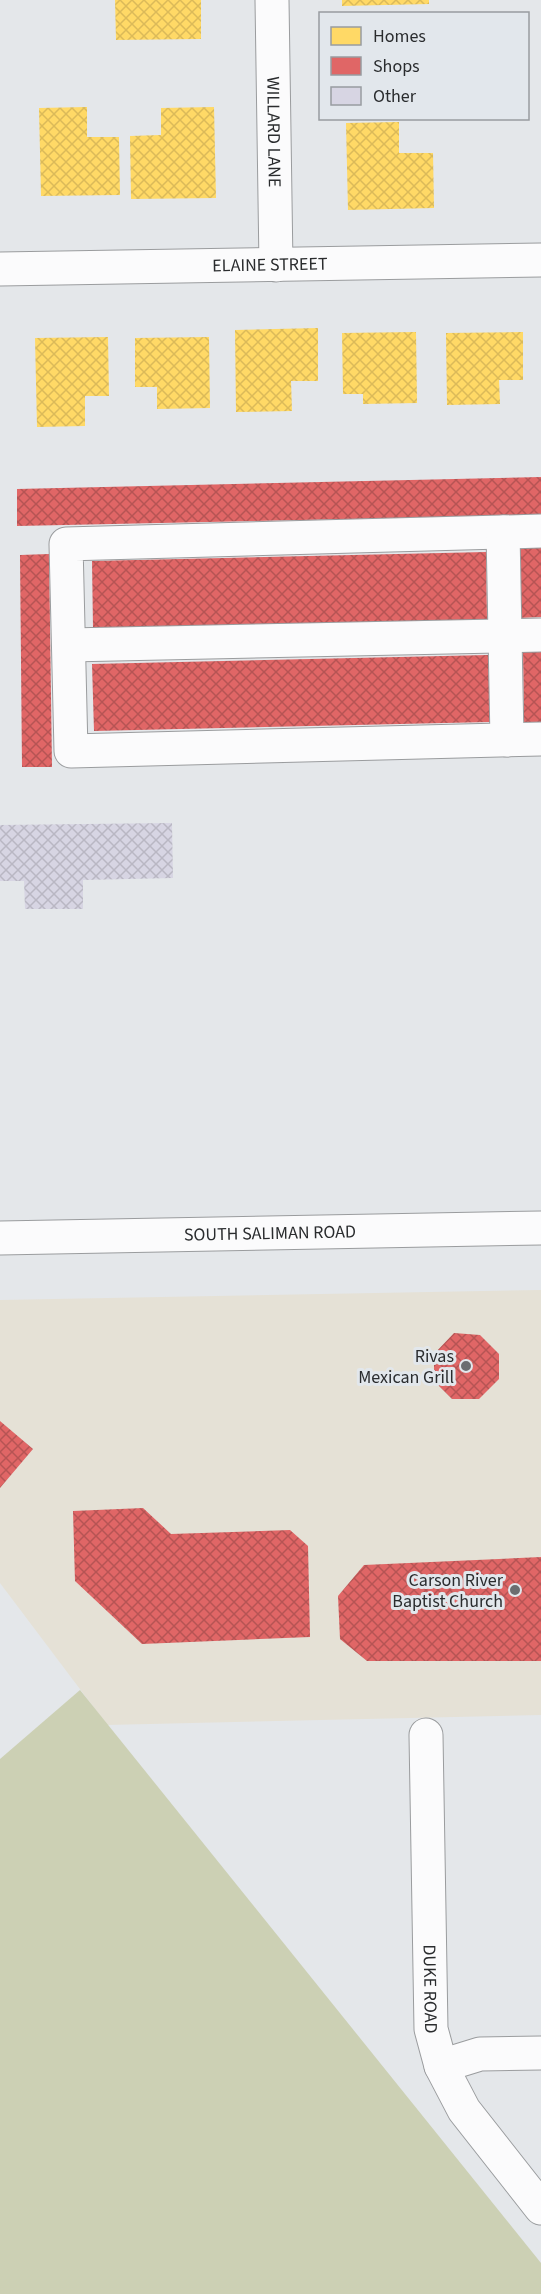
<svg xmlns="http://www.w3.org/2000/svg" width="541" height="2294" viewBox="0 0 541 2294" font-family="'Source Sans 3',sans-serif">
  <style>
    .commercial { fill: #e5e1d6 }
    .green { fill: #ccd0b4 }
    .homes { fill: url(#homes-cross-hatch) }
    .shops { fill: url(#shops-cross-hatch) }
    .building { fill: url(#building-cross-hatch) }
    .lines { fill: none; stroke-linecap: round; stroke-linejoin: round }
    .minor-casing { stroke: #9a9c9e; stroke-width: 35 }
    .major-casing { stroke: #9a9c9e; stroke-width: 35 }
    .minor { stroke: #fbfbfc; stroke-width: 33 }
    .major { stroke: #fbfbfc; stroke-width: 33 }
    .poi-dot { fill: #6b6d70; stroke: #e2e7ec; stroke-width: 2 }
    .labels { text-anchor: middle; dominant-baseline: central; stroke-width: 6; stroke-linejoin: round; paint-order: stroke }
    .street-label { font-size: 18px; fill: #2a2c2e; stroke: #e2e7ec }
    .poi-label { font-size: 18px; fill: #2a2c2e; stroke: #e2e7ec; text-anchor: end }
  </style>
  <defs>
    <pattern id="homes-cross-hatch" width="8" height="8" patternUnits="userSpaceOnUse" patternTransform="scale(1.5)"><rect width="8" height="8" fill="#ffd966"/><path d="M0 0l8 8M0 8l8-8" fill="none" stroke="#dbba59"/></pattern>
    <pattern id="shops-cross-hatch" width="8" height="8" patternUnits="userSpaceOnUse" patternTransform="scale(1.5)"><rect width="8" height="8" fill="#e06666"/><path d="M0 0l8 8M0 8l8-8" fill="none" stroke="#b65454"/></pattern>
    <pattern id="building-cross-hatch" width="8" height="8" patternUnits="userSpaceOnUse" patternTransform="scale(1.5)"><rect width="8" height="8" fill="#d7d5e3"/><path d="M0 0l8 8M0 8l8-8" fill="none" stroke="#b9b7c3"/></pattern>
  </defs>
  <rect width="100%" height="100%" fill="#e4e7ea"/>
  <path class="commercial" d="M541 1290V1715L107 1725 0 1583V1300Z"/>
  <path class="green" d="M80 1690 541 2263V2294H0V1759Z"/>
  <path class="homes" d="M115 0H201V39L116 40Z
    M342 0H429V4L342 6Z
    M87 107V137H119L120 195 41 196 39 108Z
    M214 107 216 198 131 199 130 136 161 135V108Z
    M399 122V153H433L434 208 348 210 346 123Z
    M318 328V381H291L292 411 236 412 235 330Z
    M416 332 417 403 363 404V394H343L342 333Z
    M523 332V380H499L500 404 447 405 446 333Z
    M108 337 109 396H85V426L37 427 35 338Z
    M209 337 210 408 157 409V387H135V338Z"/>
  <path class="shops" d="M541 477V515L17 526V489Z
    M517 548H541V617L518 618Z
    M486 552 487 620 93 628 92 561Z
    M49 554 52 767H22L20 555Z
    M523 650H541V722H524Z
    M488 655 490 722 94 731 92 664Z
    M454 1333 480 1335 499 1354V1379L479 1399H452L434 1381V1354Z
    M0 1421 33 1449 0 1488Z
    M143 1508 171 1534 290 1530 308 1546 310 1637 142 1644 75 1581 73 1511Z
    M541 1557V1661H367L340 1639 338 1596 364 1565Z"/>
  <path class="building" d="M172 823 173 878 83 880V909H25L24 881H0V825Z"/>
  <g class="lines">
    <g class="minor-casing">
      <g id="minor">
        <path id="s1" d="M272 0 276 265"/>
        <path id="s2" d="M0 269 541 260"/>
        <path d="M541 531 66 544 71 751 541 739"/>
        <path d="M503 532 507 740"/>
        <path d="M69 645 541 635"/>
        <path id="s3" d="M426 1735 431 2029 441 2066 464 2110 541 2208"/>
        <path d="M441 2066 480 2054 541 2053"/>
      </g>
    </g>
    <g class="major-casing">
      <g id="major">
        <path id="s4" d="M0 1238 541 1228"/>
      </g>
    </g>
    <use href="#minor" class="minor"/>
    <use href="#major" class="major"/>
  </g>
  <g class="poi-dot">
    <circle cx="466" cy="1366" r="6"/>
    <circle cx="515" cy="1590" r="6"/>
  </g>
  <g class="labels">
    <g class="street-label">
      <text stroke="none"><textPath href="#s1" startOffset="132">WILLARD LANE</textPath></text>
      <text stroke="none"><textPath href="#s2" startOffset="270">ELAINE STREET</textPath></text>
      <text stroke="none"><textPath href="#s4" startOffset="270">SOUTH SALIMAN ROAD</textPath></text>
      <text stroke="none"><textPath href="#s3" startOffset="254">DUKE ROAD</textPath></text>
    </g>
    <g class="poi-label">
      <text x="454" y="1356">Rivas<tspan x="454" dy="21">Mexican Grill</tspan></text>
      <text x="503" y="1580">Carson River<tspan x="503" dy="21">Baptist Church</tspan></text>
    </g>
  </g>
  <rect x="319" y="12" width="210" height="108" fill="#e2e7ec" stroke="#989ca0" stroke-width="1.5"/>
  <rect x="331" y="27" width="30" height="18" fill="#ffd966" stroke="#989ca0" stroke-width="1.5"/>
  <text x="373" y="42" font-size="18" fill="#2a2c2e">Homes</text>
  <rect x="331" y="57" width="30" height="18" fill="#e06666" stroke="#989ca0" stroke-width="1.5"/>
  <text x="373" y="72" font-size="18" fill="#2a2c2e">Shops</text>
  <rect x="331" y="87" width="30" height="18" fill="#d7d5e3" stroke="#989ca0" stroke-width="1.5"/>
  <text x="373" y="102" font-size="18" fill="#2a2c2e">Other</text>
</svg>
